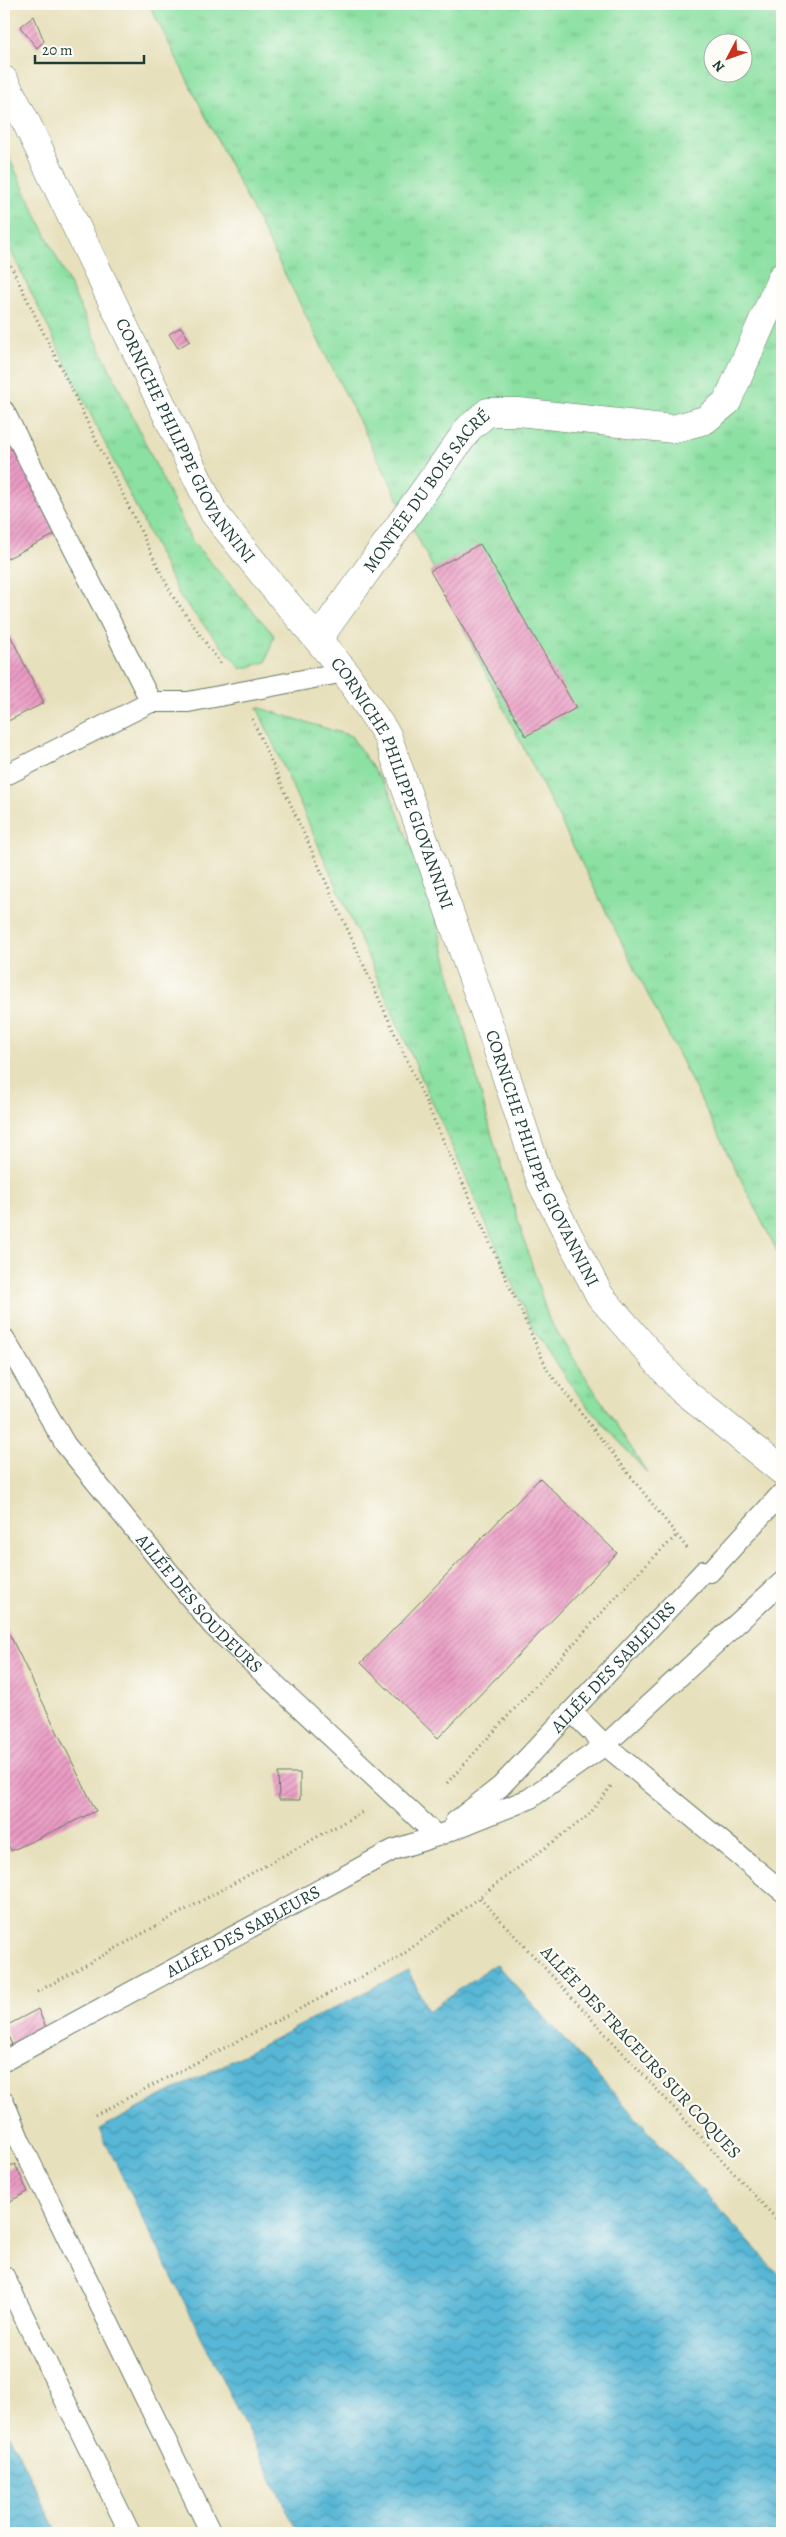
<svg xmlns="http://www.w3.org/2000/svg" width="786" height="2537" viewBox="0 0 786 2537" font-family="Alegreya,serif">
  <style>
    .grass { fill: url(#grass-tufts); stroke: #558e6b; fill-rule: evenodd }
    .water { fill: url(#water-waves); stroke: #3c7a85 }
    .building { fill: url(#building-hatch) }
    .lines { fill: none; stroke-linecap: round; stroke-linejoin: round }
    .service-casing { stroke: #657664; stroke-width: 22 }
    .minor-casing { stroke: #657664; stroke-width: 29 }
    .secondary-casing { stroke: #657664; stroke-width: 29 }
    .path { stroke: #657664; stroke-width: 3; stroke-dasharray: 1 4; stroke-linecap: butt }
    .service { stroke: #fff; stroke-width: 20 }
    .minor { stroke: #fff; stroke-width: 28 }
    .secondary { stroke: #fff; stroke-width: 28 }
    .labels { text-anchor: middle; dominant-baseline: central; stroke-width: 4.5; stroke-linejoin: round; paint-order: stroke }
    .street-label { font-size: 18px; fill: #1f3d34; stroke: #fdfcf7 }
  </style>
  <defs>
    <pattern id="grass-tufts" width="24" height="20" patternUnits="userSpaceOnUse" patternTransform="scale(1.25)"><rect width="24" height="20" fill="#8be0a2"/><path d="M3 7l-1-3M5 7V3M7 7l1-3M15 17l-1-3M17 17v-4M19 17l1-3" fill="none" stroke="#78c18c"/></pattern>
    <pattern id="water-waves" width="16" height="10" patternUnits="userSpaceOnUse" patternTransform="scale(1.25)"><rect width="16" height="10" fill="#58b7d6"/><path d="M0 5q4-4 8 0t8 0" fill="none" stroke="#4896ae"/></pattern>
    <pattern id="building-hatch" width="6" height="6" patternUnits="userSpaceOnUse" patternTransform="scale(1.25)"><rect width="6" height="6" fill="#eb9bc4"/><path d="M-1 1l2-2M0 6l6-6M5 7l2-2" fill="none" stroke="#be80a0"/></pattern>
  </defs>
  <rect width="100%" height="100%" fill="#fdfcf7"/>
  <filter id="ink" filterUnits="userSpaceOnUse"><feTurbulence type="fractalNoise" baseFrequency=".02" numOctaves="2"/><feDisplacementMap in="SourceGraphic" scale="10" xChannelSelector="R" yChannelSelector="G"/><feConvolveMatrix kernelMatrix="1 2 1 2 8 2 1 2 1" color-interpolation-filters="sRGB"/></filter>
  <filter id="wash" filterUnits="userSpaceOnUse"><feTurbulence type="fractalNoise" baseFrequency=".0096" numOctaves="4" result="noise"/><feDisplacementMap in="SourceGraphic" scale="20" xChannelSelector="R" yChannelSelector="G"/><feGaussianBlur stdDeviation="1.12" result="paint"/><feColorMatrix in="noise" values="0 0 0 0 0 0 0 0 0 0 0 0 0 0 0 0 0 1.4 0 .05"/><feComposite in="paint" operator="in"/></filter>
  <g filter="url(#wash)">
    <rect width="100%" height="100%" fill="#e7e0bc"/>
    <path class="grass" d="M149 4H782V1261ZM714 42H744V72H714Z
      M4 147 192 541 274 635 266 662 241 669 180 597 4 237Z
      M257 707 351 736 389 791 429 892 492 1136 549 1320 648 1474 582 1400 533 1329Z"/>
    <path class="water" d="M496 1964 782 2278V2533H298L99 2129 408 1970 428 2011Z
      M4 2424 57 2533H4Z"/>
    <g id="blocks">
      <path class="building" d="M34 16 44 41 37 48 20 27Z
        M181 327 190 341 178 348 169 334Z
        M4 425 58 533 4 560Z
        M480 544 576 708 526 736 430 571Z
        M4 623 44 703 4 723Z
        M540 1478 617 1553 438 1738 361 1663Z
        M4 1623 96 1811 11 1851 4 1835Z
        M278 1773H300V1800H279Z
        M38 2009 47 2030 14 2049 4 2027Z
        M15 2164 28 2192 4 2204V2170Z"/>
    </g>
  </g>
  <g filter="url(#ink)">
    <use href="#blocks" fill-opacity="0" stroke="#657664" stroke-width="1"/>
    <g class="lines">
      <g class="service-casing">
        <g id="service">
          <path d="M4 411 151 702"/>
          <path d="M4 776 151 702H188L345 672"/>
          <path id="s1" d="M4 1338 65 1444 213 1626 437 1836"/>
          <path d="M572 1712 605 1745 782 1891"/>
          <path id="s2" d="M455 1822 500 1787 704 1571 710 1572 782 1493"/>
          <path id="s3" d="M4 2061 393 1850 437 1836 529 1799 605 1745 782 1582"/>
          <path d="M4 2102 20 2141 211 2533"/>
          <path d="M4 2276 130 2533"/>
        </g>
      </g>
      <g class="minor-casing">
        <g id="minor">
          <path id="s4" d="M318 639 469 428 488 412H519L673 429 705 420 727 402 782 277"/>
        </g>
      </g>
      <g class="secondary-casing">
        <g id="secondary">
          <path id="s5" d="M4 80 25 120 214 513 270 583 345 672 387 735 493 1036 541 1182 600 1296 681 1389 782 1471"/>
        </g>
      </g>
      <path class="path" d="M4 252 172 595 222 666
        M252 719 548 1371 687 1548
        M447 1783 636 1575 676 1536
        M480 1898 782 2225
        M37 1992 364 1811
        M95 2115 398 1958 589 1815 611 1786"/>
      <use href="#service" class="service"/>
      <use href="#minor" class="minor"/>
      <use href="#secondary" class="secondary"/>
    </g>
  </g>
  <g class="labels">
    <g class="street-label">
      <text stroke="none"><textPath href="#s5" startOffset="404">CORNICHE PHILIPPE GIOVANNINI</textPath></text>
      <text stroke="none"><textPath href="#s4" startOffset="184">MONTÉE DU BOIS SACRÉ</textPath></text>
      <text stroke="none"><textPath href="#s5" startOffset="809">CORNICHE PHILIPPE GIOVANNINI</textPath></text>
      <text stroke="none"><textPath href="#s5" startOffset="1214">CORNICHE PHILIPPE GIOVANNINI</textPath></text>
      <text stroke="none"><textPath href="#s1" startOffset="331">ALLÉE DES SOUDEURS</textPath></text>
      <text stroke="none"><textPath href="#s2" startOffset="222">ALLÉE DES SABLEURS</textPath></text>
      <text stroke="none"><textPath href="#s3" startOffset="272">ALLÉE DES SABLEURS</textPath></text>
      <text transform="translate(641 2052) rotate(47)">ALLÉE DES TRACEURS SUR COQUES</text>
    </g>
  </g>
  <rect width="786" height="2537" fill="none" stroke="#fdfcf7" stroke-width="20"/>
  <g transform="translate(728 58) rotate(229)"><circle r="24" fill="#fdfcf7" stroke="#a4b0a9"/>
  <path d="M0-4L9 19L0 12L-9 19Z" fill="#c8321e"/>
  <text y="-8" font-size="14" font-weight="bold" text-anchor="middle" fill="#1f3d34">N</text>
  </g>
  <path d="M35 55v8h109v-8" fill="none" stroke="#1f3d34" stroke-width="2.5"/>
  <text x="42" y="55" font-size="15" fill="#1f3d34" stroke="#fdfcf7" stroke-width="4" paint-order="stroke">20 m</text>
</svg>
